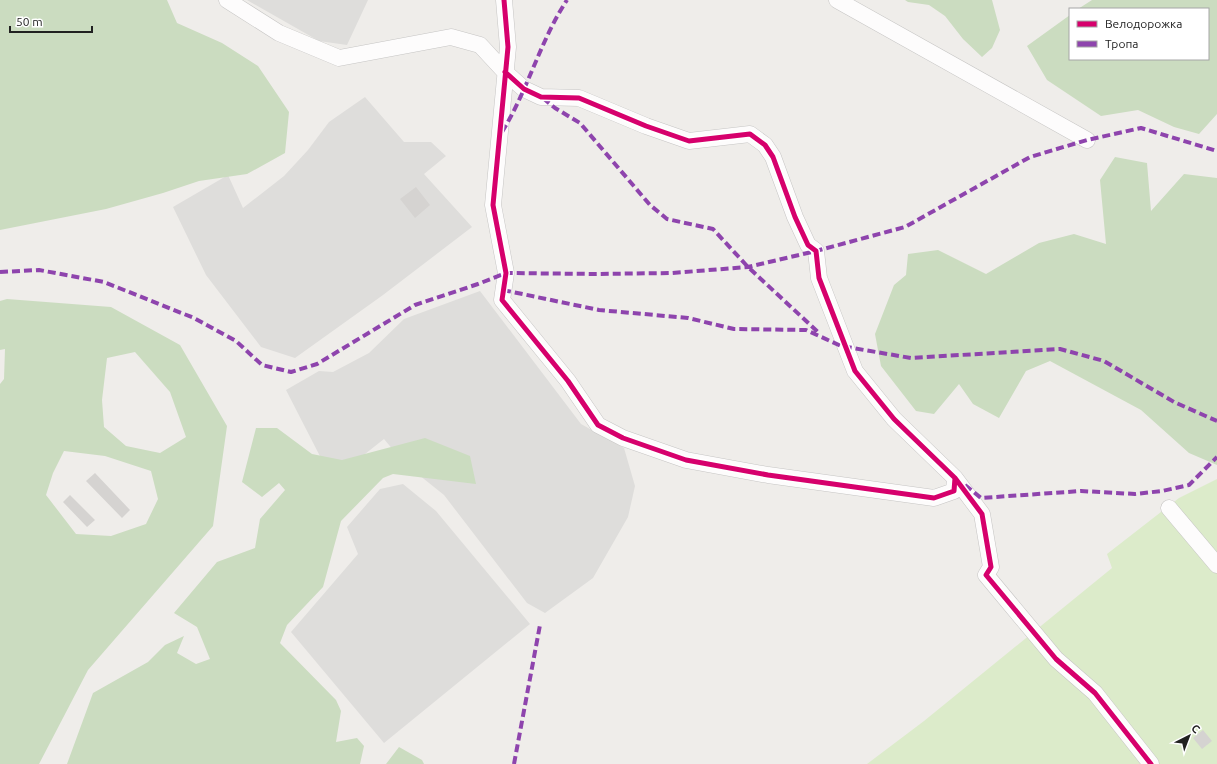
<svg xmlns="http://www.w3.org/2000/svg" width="1217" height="764" viewBox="0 0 1217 764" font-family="Ubuntu,sans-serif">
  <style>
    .residential { fill: #dedddb }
    .grass { fill: #dcebca }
    .forest { fill: #cbdcc0; fill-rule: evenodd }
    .building { fill: #d5d3d1 }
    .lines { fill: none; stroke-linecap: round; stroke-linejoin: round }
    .minor-casing { stroke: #c6c5c4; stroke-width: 17 }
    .minor { stroke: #fdfcfc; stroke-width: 16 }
    .quiet { stroke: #8e44ad; stroke-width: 4; stroke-dasharray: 8 4; stroke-linecap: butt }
    .cycleway-casing { stroke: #fff; stroke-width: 8 }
    .cycleway { stroke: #d6006c; stroke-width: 5 }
  </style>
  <rect width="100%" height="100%" fill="#efedea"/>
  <path class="residential" d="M247 0H368L347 45 319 41Z
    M365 97 404 142H431L446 156 424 174 472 227 383 295 295 358 261 347 206 275 173 207 228 175 243 208 284 176 308 150 329 122Z
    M480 291 581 424 624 448 635 486 628 517 593 578 545 613 527 603 444 495 404 463 384 439 346 469 325 466 286 390 319 371 333 372 369 353 404 319Z
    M403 484 436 511 530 624 384 743 291 632 358 554 347 527 380 489Z"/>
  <path class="grass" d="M1217 479V764H867L924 721 1112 568 1107 554 1179 498Z"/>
  <path class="forest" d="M0 0H167L177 23 222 43 258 66 289 112 285 153 247 174 199 181 163 193 106 209 0 230Z
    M905 0H992L1000 30 992 48 982 57 963 39 945 16 929 5 908 2Z
    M1092 0H1217V114L1199 134 1174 127 1138 110 1101 116 1047 80 1027 46 1070 15V59H1208V9H1078Z
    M1115 157 1147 163 1151 211 1184 174 1217 178V465L1189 453 1141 410 1050 361 1026 371 999 418 973 404 959 384 934 414 916 411 881 366 875 334 894 285 906 275 908 254 938 250 986 274 1039 243 1074 234 1106 244 1100 180Z
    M7 299 111 307 180 345 227 426 213 526 88 670 39 764H0V384L4 379 5 349 0 350V301ZM135 352 170 392 186 437 160 453 126 446 104 427 102 400 107 358ZM64 451 105 456 151 471 158 499 146 524 111 536 76 534 46 495 53 473Z
    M256 428H277L312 454 342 460 425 438 470 456 476 484 393 474 383 478 341 521 323 587 287 625 280 643 336 700 341 711 336 742 357 738 364 746 360 764H67L93 693 148 662 165 645 184 636 177 653 196 664 210 659 197 627 174 613 217 562 255 548 260 519 285 490 279 483 262 497 242 482Z
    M399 747 422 760 424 764H386Z"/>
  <path class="building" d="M416 187 430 205 415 218 400 199Z
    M95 473 130 510 122 518 86 481Z
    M70 495 95 520 87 527 63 502Z
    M1203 730 1212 741 1202 749 1193 738Z"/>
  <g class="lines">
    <g class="minor-casing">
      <path id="minor" d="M227 0 279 33 339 58 451 37 480 45 505 72 524 89 541 97 579 98 646 126 689 141 750 134 765 145 773 157 795 217 808 245 816 251 819 278 855 371 894 419 955 478 982 514 991 567 986 575 1056 659 1095 693 1151 764
        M504 0 508 47 493 205 506 273 502 300 568 381 598 425 623 438 686 460 768 475 934 498 954 491 955 478
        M837 0 1087 140
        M1169 508 1217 565"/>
    </g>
    <use href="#minor" class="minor"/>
    <path class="quiet" d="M543 98 555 108 580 123 650 205 667 219 713 229 748 267 819 333
      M502 132C528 90 540 41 567 0
      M0 272 39 270 104 282 194 318 236 341 262 365 291 372 317 364 415 305 478 284 506 273 596 274 672 273 748 267 816 251 905 227 1030 157 1087 140 1141 128 1217 151
      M503 290 599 310 688 318 734 329 806 330 841 346 911 358 1060 349 1104 361 1174 402 1217 421
      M965 485 981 498 1081 491 1135 494 1162 491 1189 485 1217 457
      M514 764 540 625"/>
    <g class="cycleway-casing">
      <path id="cycleway" d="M504 0 508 47 493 205 506 273 502 300 568 381 598 425 623 438 686 460 768 475 934 498 954 491 955 478
        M505 72 524 89 541 97 579 98 646 126 689 141 750 134 765 145 773 157 795 217 808 245 816 251 819 278 855 371 894 419 955 478 982 514 991 567 986 575 1056 659 1095 693 1151 764"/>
    </g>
    <use href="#cycleway" class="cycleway"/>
  </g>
  <rect x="1069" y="8" width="140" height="52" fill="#ffffff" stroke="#a6a6a6"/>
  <rect x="1077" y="21" width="20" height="6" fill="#d6006c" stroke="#a6a6a6"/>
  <text x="1105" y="28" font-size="12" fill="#212121">Велодорожка</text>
  <rect x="1077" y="41" width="20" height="6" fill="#8e44ad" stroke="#a6a6a6"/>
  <text x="1105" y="48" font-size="12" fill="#212121">Тропа</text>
  <g transform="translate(1189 736) rotate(42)" stroke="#ffffff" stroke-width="3" paint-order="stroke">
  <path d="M0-3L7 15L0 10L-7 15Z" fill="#212121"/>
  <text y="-6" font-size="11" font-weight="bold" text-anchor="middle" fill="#212121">С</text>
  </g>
  <path d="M10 26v6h82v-6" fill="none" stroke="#212121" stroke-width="2"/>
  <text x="16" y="26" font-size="12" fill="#212121" stroke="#ffffff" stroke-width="3" paint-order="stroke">50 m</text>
</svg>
